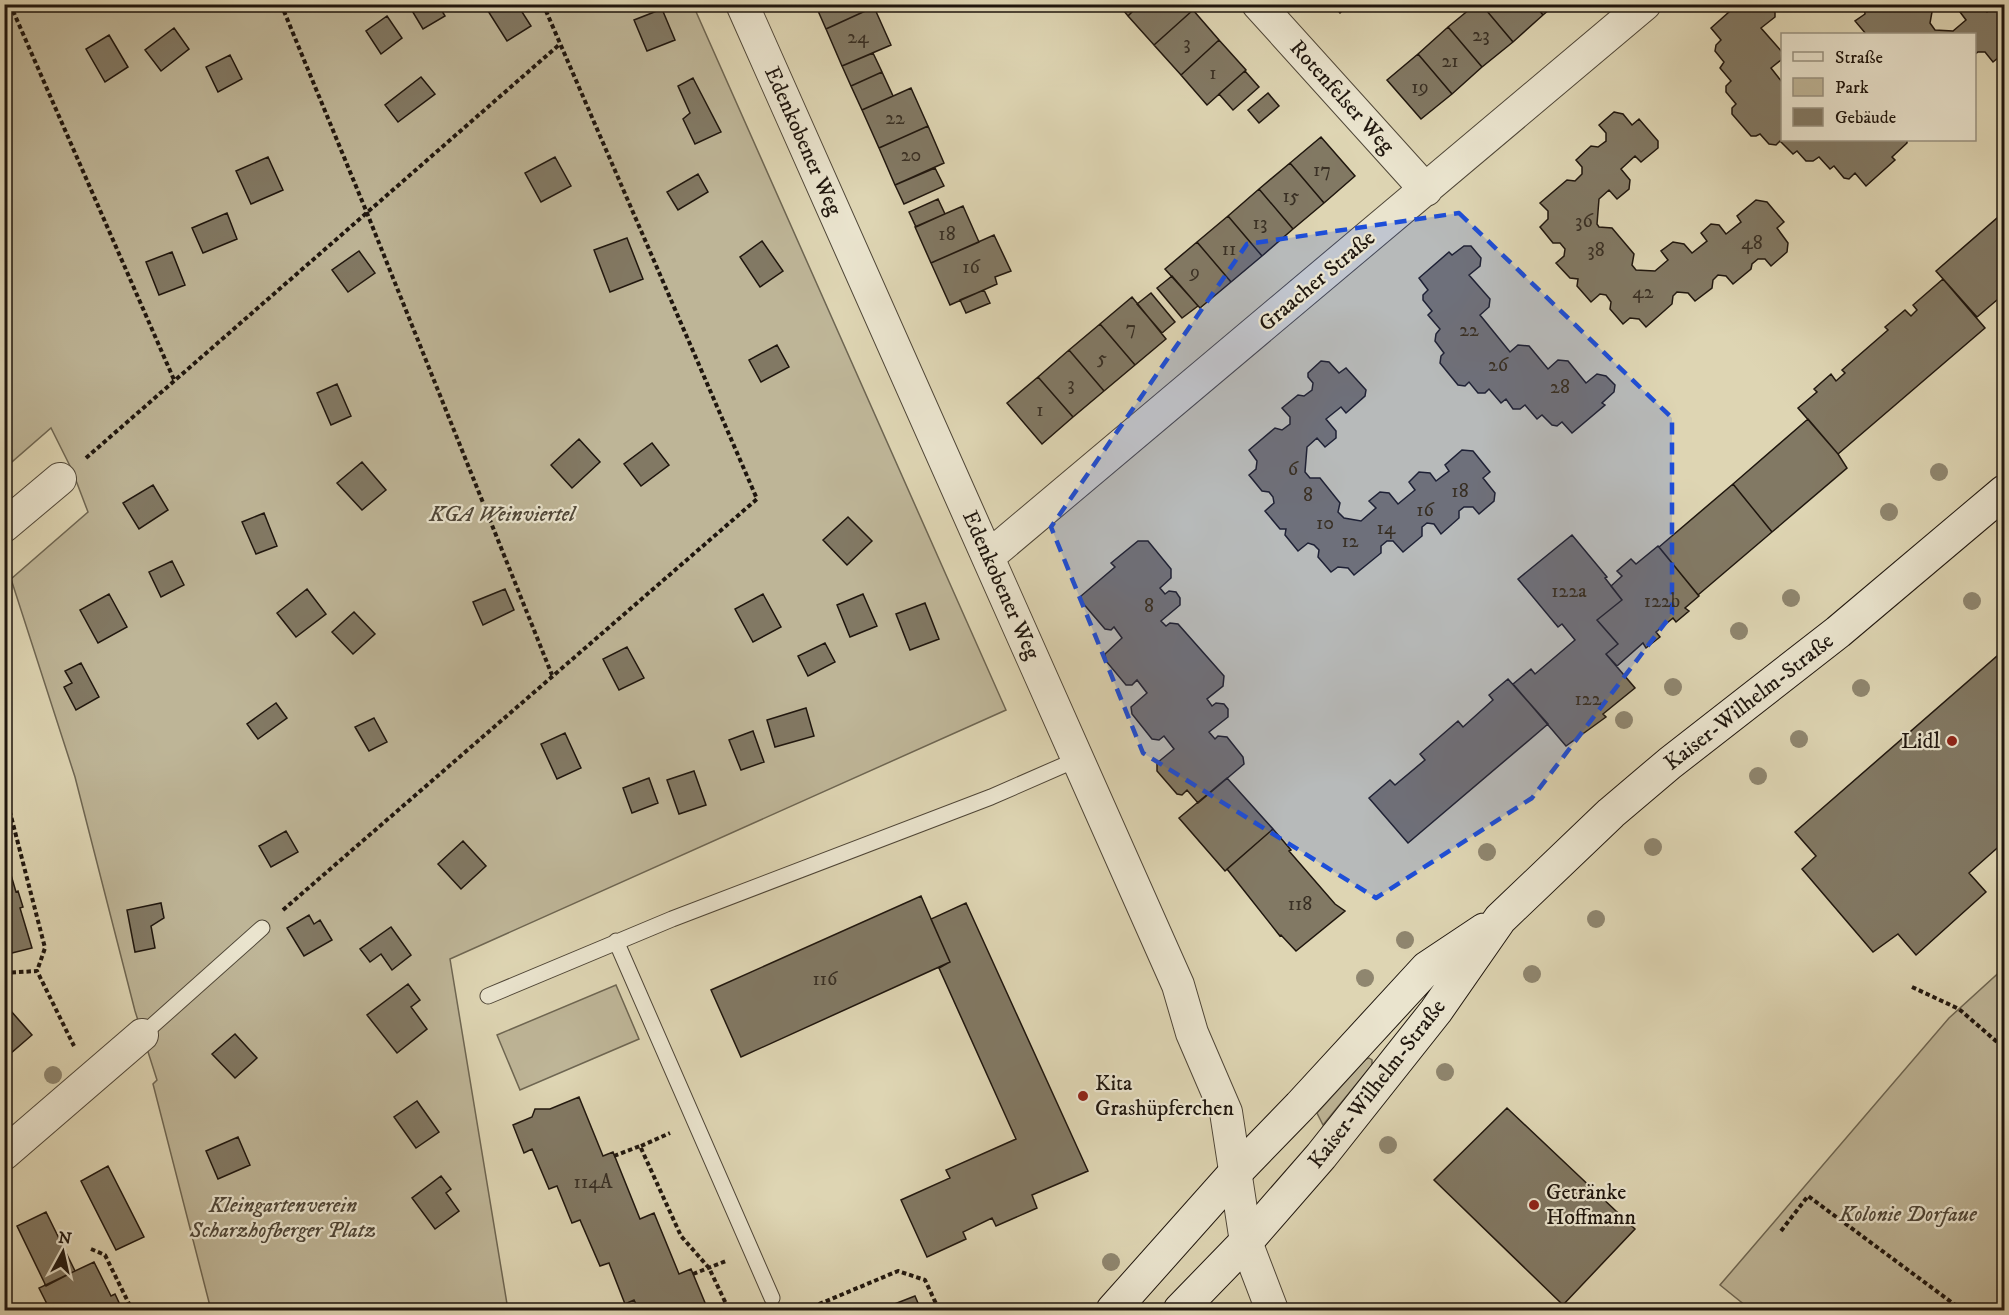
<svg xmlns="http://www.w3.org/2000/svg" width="2009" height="1315" viewBox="0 0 2009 1315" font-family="'IM FELL DW Pica',serif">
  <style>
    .green { fill: #beb597; stroke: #6e6652; stroke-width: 1.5 }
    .building { fill: #827964; stroke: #1f160e; stroke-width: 1.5 }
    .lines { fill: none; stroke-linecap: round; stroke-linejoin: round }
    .service-casing { stroke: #4f4637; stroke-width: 17 }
    .minor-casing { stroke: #4f4637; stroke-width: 34 }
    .secondary-casing { stroke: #1f160e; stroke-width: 35 }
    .path { stroke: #1f160e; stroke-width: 4; stroke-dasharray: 4.5 3; stroke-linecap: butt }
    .service { stroke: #eae4ce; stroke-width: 15 }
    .minor { stroke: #eae4ce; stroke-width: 32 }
    .secondary { stroke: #eae4ce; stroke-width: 33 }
    .tree { fill: #8f866f }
    .marked { fill: #1d4ed8; fill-opacity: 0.2; stroke: #1d4ed8; stroke-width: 4.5; stroke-dasharray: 12 8; stroke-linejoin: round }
    .poi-dot { fill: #8f2418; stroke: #eae4ce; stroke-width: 2 }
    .labels { text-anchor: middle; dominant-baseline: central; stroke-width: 4.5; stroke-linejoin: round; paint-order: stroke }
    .number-label { font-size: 20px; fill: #382f24 }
    .street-label { font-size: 22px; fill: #1f160e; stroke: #eae4ce }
    .park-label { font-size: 22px; font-style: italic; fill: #4f4637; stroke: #eae4ce }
    .poi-label { font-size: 22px; fill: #1f160e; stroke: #eae4ce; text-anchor: start }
  </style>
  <rect width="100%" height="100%" fill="#ded5b3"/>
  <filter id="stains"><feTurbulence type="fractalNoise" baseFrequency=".00333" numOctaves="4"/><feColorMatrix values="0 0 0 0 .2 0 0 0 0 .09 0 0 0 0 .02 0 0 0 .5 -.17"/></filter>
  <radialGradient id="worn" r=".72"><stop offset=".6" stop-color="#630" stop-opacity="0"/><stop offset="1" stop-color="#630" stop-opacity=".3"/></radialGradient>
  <path class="green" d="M4 5H693L1006 710 450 959 508 1310H211L153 1084 157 1080 135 1011 75 777 11 579 88 512 72 470 51 428 6 467Z
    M2004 968V1310H1751L1720 1285 1949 1018Z
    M616 985 639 1039 520 1090 497 1035Z
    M1369 1058 1372 1060V1065L1323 1125 1317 1113 1366 1059Z"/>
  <path class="building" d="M408 4H438L445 16 423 29Z
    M499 4H517L531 26 507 41 488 11Z
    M815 4H873L874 7 826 29Z
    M1118 4H1140L1128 16Z
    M1140 4H1188L1193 10 1154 45 1128 16Z
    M1332 4H1349L1340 13Z
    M1476 4H1481L1513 42 1482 67 1448 27Z
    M1481 4H1534L1543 15 1513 42Z
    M1534 4H1556L1543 15Z
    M1738 4 1743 7 1745 4H1771L1775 8V17L1761 28 1782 52 1781 60 1771 68 1782 82V140H1907V143L1892 157 1895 160 1866 186 1855 173 1849 179 1844 178 1834 166 1830 169 1819 157 1813 161H1806L1797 151 1793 154 1780 141 1776 145 1769 144 1760 134 1756 136H1751L1732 114V108L1736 104 1726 92V86L1731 81 1720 68 1724 62 1715 51 1716 45 1721 40 1711 28Z
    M1864 4H1926L1932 12 1930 23 1935 30 1953 31 1966 20 1960 12 1968 4H1981L1987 12 1997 4H2004V53L1993 62 1985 52H1978L1974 55V34H1866L1855 21 1865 14Z
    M874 7 891 45 842 66 826 29Z
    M662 9 675 40 647 51 634 20Z
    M1193 10 1219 40 1181 75 1154 45Z
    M387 16 402 38 381 54 366 31Z
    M1448 27 1482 67 1452 94 1418 54Z
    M174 28 189 49 161 71 145 50Z
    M109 35 128 67 105 82 86 49Z
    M1219 40 1246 70 1207 105 1181 75Z
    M873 53 882 72 851 86 842 66Z
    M1418 54 1452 94 1421 119 1387 80Z
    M230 55 242 79 218 92 206 67Z
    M1245 71 1259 87 1233 110 1219 94Z
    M882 72 893 96 862 110 851 86Z
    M421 77 435 94 398 122 385 105Z
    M693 78 721 132 695 144 683 119 690 113 678 86Z
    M911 88 928 126 879 148 862 110Z
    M1268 93 1279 106 1259 123 1248 110Z
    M1614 112 1623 114 1632 125 1639 119 1658 141V148L1641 162 1635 156 1621 169 1630 180 1629 189 1617 199 1609 190 1599 199 1597 224 1599 227 1612 228 1634 254 1632 265 1636 270 1655 271 1668 260 1661 251 1673 242 1684 244 1692 253 1707 241 1701 233 1711 224 1719 225 1726 234 1741 222 1737 216 1756 200 1767 202 1784 222 1777 228 1788 243 1787 252 1771 266 1765 259H1758L1752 264 1751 269 1733 284 1726 276 1718 275 1713 280 1712 288 1695 301 1688 293 1677 292 1673 296 1672 304 1646 327 1639 319 1630 318 1623 324 1610 309 1611 302 1606 295 1600 294 1591 302 1577 286 1578 279 1570 278 1556 263 1564 256 1565 249 1560 243H1553L1540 227 1548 219V211L1540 203 1567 180 1575 181 1582 174V167L1576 160 1591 146 1598 147 1606 141V133L1599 125Z
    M928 126 944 163 895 185 879 148Z
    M1321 137 1355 176 1324 203 1290 163Z
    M268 157 283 190 251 204 236 171Z
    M555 157 571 186 541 202 525 173Z
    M1290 163 1324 203 1293 229 1259 189Z
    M935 168 944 186 904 204 895 185Z
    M698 174 708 192 678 210 667 192Z
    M1259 189 1293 229 1262 256 1228 216Z
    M938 199 945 214 916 227 909 212Z
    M963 206 979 242 931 263 915 227Z
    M2004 212V294L1977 317 1936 271Z
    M227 213 237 239 203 253 192 228Z
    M1228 216 1262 256 1231 282 1197 242Z
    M994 235 1011 271 995 277 997 284 950 305 931 263Z
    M627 238 643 279 610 292 594 250Z
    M762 241 783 271 760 287 740 257Z
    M1197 242 1231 282 1200 308 1165 269Z
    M1464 246H1471L1481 258 1480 266 1469 275 1490 299 1489 307 1480 315 1510 352 1518 345 1529 346 1548 369 1558 360 1568 361 1586 383 1597 374 1606 376 1615 385 1614 392 1602 403 1605 405 1572 433 1562 422 1557 426 1552 425 1542 415 1537 419 1525 405 1520 409H1513L1506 399 1501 403 1489 389 1485 393H1478L1469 382 1465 386 1458 385 1440 363 1441 356 1444 353 1435 341 1436 334 1440 329 1428 315 1432 311 1423 300V295L1428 290 1419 278 1449 252 1452 255Z
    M359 251 375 273 348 292 332 270Z
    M172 252 185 285 159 295 146 262Z
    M1172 276 1198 306 1182 318 1157 288Z
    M1943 279 1985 328 1838 454 1798 408 1817 392 1814 389 1831 374 1836 381 1845 373 1842 370 1888 330 1885 327 1905 310 1911 316 1917 310 1913 305Z
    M984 290 990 303 966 313 960 300Z
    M1151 293 1175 322 1162 333 1137 304Z
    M1132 297 1166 339 1135 365 1100 324Z
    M1100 324 1135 365 1104 391 1069 350Z
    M777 345 789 367 761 382 749 360Z
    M1069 350 1104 391 1073 417 1038 377Z
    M1321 361 1329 362 1339 373 1346 368 1366 390 1365 396 1346 413 1341 407 1326 419 1336 431V438L1325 447 1317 438 1307 447 1305 472 1310 478H1320L1340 503 1338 512 1344 518 1361 521 1376 508 1369 501 1380 492 1389 493 1398 504 1415 490 1409 482 1419 472 1430 473 1436 481 1449 471 1445 465 1462 450 1473 451 1490 472 1483 478 1495 493 1494 501 1479 514 1473 507H1464L1459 511V518L1441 534 1434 524 1427 523 1422 527V536L1403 552 1393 541H1387L1381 546V553L1354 575 1348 568 1338 567 1331 572 1318 557 1319 550 1314 545 1308 543 1298 551 1285 535 1286 529H1280L1265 511 1274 503 1273 497 1269 492 1262 491 1249 475 1256 469 1257 461 1249 450 1275 428 1282 430 1290 424V417L1282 408 1298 395 1304 396 1312 390 1313 383 1308 377V373Z
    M1038 377 1073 417 1042 444 1007 403Z
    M337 384 351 416 331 425 317 393Z
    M1808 419 1838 454 1847 468 1772 532 1733 484Z
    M579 439 600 462 572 488 551 465Z
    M652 443 669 465 641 486 624 464Z
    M362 462 386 490 362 510 337 483Z
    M1733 484 1772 532 1698 595 1659 547Z
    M153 485 168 510 139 529 123 503Z
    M264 513 277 546 256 554 242 522Z
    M848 517 872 541 847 565 823 540Z
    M1572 535 1607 577 1605 578 1622 600 1597 620 1618 644 1606 654 1635 688 1603 714 1606 717 1566 746 1513 684 1531 669 1535 674 1575 640 1562 624 1558 627 1518 579Z
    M1138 541H1148L1171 569V578L1160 588 1165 594 1169 591 1176 592 1180 598V605L1161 621 1166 626 1170 623 1178 624 1224 676 1223 686 1207 699 1212 706 1216 703 1224 704 1228 709V717L1209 732 1215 739 1218 736 1227 737 1243 757 1244 764 1198 803 1187 790 1182 795 1177 794 1157 771V763L1174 749 1164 736 1159 740 1152 739 1132 714 1131 707 1147 693 1137 680 1132 685H1126L1106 661 1105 654 1122 638 1114 627 1111 630 1105 629 1081 601V596L1115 567 1111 563Z
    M1658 546 1699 596 1685 608 1689 611 1676 622 1673 618 1656 632 1660 637 1646 648 1643 643 1617 666 1606 654 1618 644 1597 620 1622 600 1611 586 1622 576 1617 571 1631 559 1636 564Z
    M172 561 184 585 161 597 149 572Z
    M307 589 326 614 296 637 277 613Z
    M505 589 514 610 483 625 473 602Z
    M109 594 127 627 98 643 80 610Z
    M763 594 781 627 753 642 735 609Z
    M863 594 877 626 850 637 837 605Z
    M925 603 939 639 910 650 896 614Z
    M354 612 375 634 353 654 332 632Z
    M825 643 835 662 808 676 798 656Z
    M627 647 644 678 619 690 603 659Z
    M2004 650V842L1969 873 1986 892 1916 955 1898 934 1873 952 1802 869 1816 856 1795 832Z
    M81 663 99 697 76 710 64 687 72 683 65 671Z
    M1508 679 1548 724 1408 843 1369 798 1390 780 1395 785 1425 760 1420 754 1458 721 1463 727 1493 700 1489 695Z
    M276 703 287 718 258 739 247 724Z
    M806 708 814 736 775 747 767 720Z
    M374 718 387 742 369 751 355 727Z
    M753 731 764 762 741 770 729 740Z
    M565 733 581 768 557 779 541 744Z
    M694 771 706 805 679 814 667 780Z
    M649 778 658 803 632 813 623 788Z
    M1227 778 1273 829 1225 871 1179 818Z
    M1273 829 1291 850 1289 851 1335 904 1345 911 1296 951 1281 935 1280 936 1227 869Z
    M286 831 298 852 271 867 259 846Z
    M463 841 486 866 461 889 438 864Z
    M4 851 16 892 18 891 23 907 20 908 32 948 4 955Z
    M921 896 950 962 741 1057 711 990Z
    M161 903 164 918 151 926 155 948 135 952 127 910Z
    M966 903 1088 1171 1032 1195 1037 1208 996 1226 992 1218 963 1232 966 1239 927 1257 901 1200 950 1178 946 1170 1016 1139 939 968 950 962 931 919Z
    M309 915 314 924 320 920 332 940 304 956 287 928Z
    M391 927 411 955 392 970 381 954 370 962 360 949Z
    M408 984 420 1000 411 1007 427 1029 397 1053 367 1015Z
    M4 1003 32 1035 4 1059Z
    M235 1034 257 1058 235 1078 212 1054Z
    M579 1097 603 1156 613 1152 640 1219 654 1213 679 1274 691 1269 708 1310H639L634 1300 625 1304 609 1263 600 1266 580 1220 572 1223 557 1186 549 1189 532 1149 524 1153 513 1125 532 1117 535 1109H550Z
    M417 1101 439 1132 416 1148 394 1117Z
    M1507 1108 1635 1229 1563 1305 1434 1180Z
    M238 1137 250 1165 218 1179 206 1151Z
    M108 1166 144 1237 116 1250 81 1181Z
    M441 1176 451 1189 446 1193 459 1211 435 1229 412 1198Z
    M46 1212 75 1271 46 1286 17 1226Z
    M94 1262 111 1296 115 1294 122 1309 50 1310 39 1288Z
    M915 1296 921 1310H879Z"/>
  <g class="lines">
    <g class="service-casing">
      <path id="service" d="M616 941 772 1298
        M488 996 672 919 991 797 1078 759
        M142 1035 262 928"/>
    </g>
    <g class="minor-casing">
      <path id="minor" d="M742 4 1178 985 1192 1033 1226 1112 1246 1242 1272 1310
        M1258 4 1426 190
        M4 526 60 479
        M988 557 1645 4
        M4 1154 142 1035"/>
    </g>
    <g class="secondary-casing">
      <path id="secondary" d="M1113 1310 1235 1173 1300 1106 1427 968 1484 930
        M1180 1310 1246 1242 1321 1156 1436 1011 1500 919 1611 813 1670 763 1838 632 2004 492"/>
    </g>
    <path class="path" d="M10 4 175 382
      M281 4 367 213 552 675
      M86 458 560 44
      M4 789 45 948 37 971
      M283 910 757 499 543 4
      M4 973 37 971 74 1046
      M1912 987 1959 1009 2004 1048
      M641 1146 670 1133
      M614 1156 640 1146 681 1236 709 1268 729 1310
      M1781 1231 1808 1196 1962 1310
      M91 1249 105 1255 132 1310
      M693 1274 726 1261
      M805 1310 898 1271 925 1280 939 1310"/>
    <use href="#service" class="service"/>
    <use href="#minor" class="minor"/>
    <use href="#secondary" class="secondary"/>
  </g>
  <g class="tree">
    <circle cx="1939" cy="472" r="9"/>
    <circle cx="1889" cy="512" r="9"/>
    <circle cx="1791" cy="598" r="9"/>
    <circle cx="1972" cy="601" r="9"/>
    <circle cx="1739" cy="631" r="9"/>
    <circle cx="1673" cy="687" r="9"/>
    <circle cx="1861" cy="688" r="9"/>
    <circle cx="1624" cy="720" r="9"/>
    <circle cx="1799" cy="739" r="9"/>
    <circle cx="1758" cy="776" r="9"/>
    <circle cx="1653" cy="847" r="9"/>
    <circle cx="1487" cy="852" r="9"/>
    <circle cx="1596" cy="919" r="9"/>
    <circle cx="1405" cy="940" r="9"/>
    <circle cx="1532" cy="974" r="9"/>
    <circle cx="1365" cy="978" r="9"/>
    <circle cx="1445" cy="1072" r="9"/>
    <circle cx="53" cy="1075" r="9"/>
    <circle cx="1388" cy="1145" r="9"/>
    <circle cx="1111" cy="1262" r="9"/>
  </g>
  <path class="marked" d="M1459 213 1672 418V614L1532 798 1376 898 1143 753 1051 527 1247 244Z"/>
  <g class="poi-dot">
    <circle cx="1952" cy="741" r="6"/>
    <circle cx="1083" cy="1096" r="6"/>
    <circle cx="1534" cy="1205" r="6"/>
  </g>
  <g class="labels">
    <g class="number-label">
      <text x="1481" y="35">23</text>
      <text x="858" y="37">24</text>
      <text x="1187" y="43">3</text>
      <text x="1450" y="61">21</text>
      <text x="1213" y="73">1</text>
      <text x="1420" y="87">19</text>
      <text x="895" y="118">22</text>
      <text x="911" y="155">20</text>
      <text x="1322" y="170">17</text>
      <text x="1291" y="196">15</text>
      <text x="1584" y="221">36</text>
      <text x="1260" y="223">13</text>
      <text x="947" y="234">18</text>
      <text x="1752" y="243">48</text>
      <text x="1229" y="249">11</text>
      <text x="1596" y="250">38</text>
      <text x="971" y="267">16</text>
      <text x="1195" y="272">9</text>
      <text x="1643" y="292">42</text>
      <text x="1131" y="328">7</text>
      <text x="1469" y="330">22</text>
      <text x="1102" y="358">5</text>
      <text x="1498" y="365">26</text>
      <text x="1071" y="384">3</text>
      <text x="1560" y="387">28</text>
      <text x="1040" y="410">1</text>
      <text x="1293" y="469">6</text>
      <text x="1460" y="491">18</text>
      <text x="1308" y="495">8</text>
      <text x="1425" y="510">16</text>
      <text x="1325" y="523">10</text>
      <text x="1386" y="528">14</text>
      <text x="1350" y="541">12</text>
      <text x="1569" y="591">122a</text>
      <text x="1662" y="601">122b</text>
      <text x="1149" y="606">8</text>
      <text x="1588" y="699">122</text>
      <text x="1300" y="904">118</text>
      <text x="825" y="979">116</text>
      <text x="593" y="1182">114A</text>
    </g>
    <g class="street-label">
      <text transform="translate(1342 97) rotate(48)">Rotenfelser Weg</text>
      <text transform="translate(803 141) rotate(66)">Edenkobener Weg</text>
      <text transform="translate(1317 281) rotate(-40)">Graacher Straße</text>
      <text transform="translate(1001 585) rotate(66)">Edenkobener Weg</text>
      <text transform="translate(1749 702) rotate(-38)">Kaiser-Wilhelm-Straße</text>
      <text transform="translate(1377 1084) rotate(-52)">Kaiser-Wilhelm-Straße</text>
    </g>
    <g class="park-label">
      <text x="502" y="514">KGA Weinviertel</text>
      <text x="283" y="1205">Kleingartenverein<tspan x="283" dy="25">Scharzhofberger Platz</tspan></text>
      <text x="1908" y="1214">Kolonie Dorfaue</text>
    </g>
    <g class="poi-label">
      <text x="1940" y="741" text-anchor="end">Lidl</text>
      <text x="1095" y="1083">Kita<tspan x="1095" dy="25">Grashüpferchen</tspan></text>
      <text x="1546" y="1192">Getränke<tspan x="1546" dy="25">Hoffmann</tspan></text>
    </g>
  </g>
  <rect width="2009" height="1315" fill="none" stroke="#ded5b3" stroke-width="24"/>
  <rect x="6" y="6" width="1997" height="1303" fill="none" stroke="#1f160e" stroke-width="3"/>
  <rect x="12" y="12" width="1985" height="1291" fill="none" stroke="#1f160e" stroke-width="1.5"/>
  <rect x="1781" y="33" width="195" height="108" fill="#eae4ce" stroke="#999281" stroke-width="1.5"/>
  <rect x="1793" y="52" width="30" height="9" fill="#eae4ce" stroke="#999281" stroke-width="1.5"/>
  <text x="1835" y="63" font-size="18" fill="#1f160e">Straße</text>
  <rect x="1793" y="78" width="30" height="18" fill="#beb597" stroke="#999281" stroke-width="1.5"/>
  <text x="1835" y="93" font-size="18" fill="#1f160e">Park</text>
  <rect x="1793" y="108" width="30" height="18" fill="#827964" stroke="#999281" stroke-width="1.5"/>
  <text x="1835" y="123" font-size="18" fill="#1f160e">Gebäude</text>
  <g transform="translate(63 1252) rotate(8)" stroke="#eae4ce" stroke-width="4.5" paint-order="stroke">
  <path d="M0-4.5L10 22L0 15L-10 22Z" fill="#1f160e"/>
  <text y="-9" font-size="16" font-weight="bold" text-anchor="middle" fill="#1f160e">N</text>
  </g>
  <rect width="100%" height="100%" filter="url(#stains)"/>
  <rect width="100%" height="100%" fill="url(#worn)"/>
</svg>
